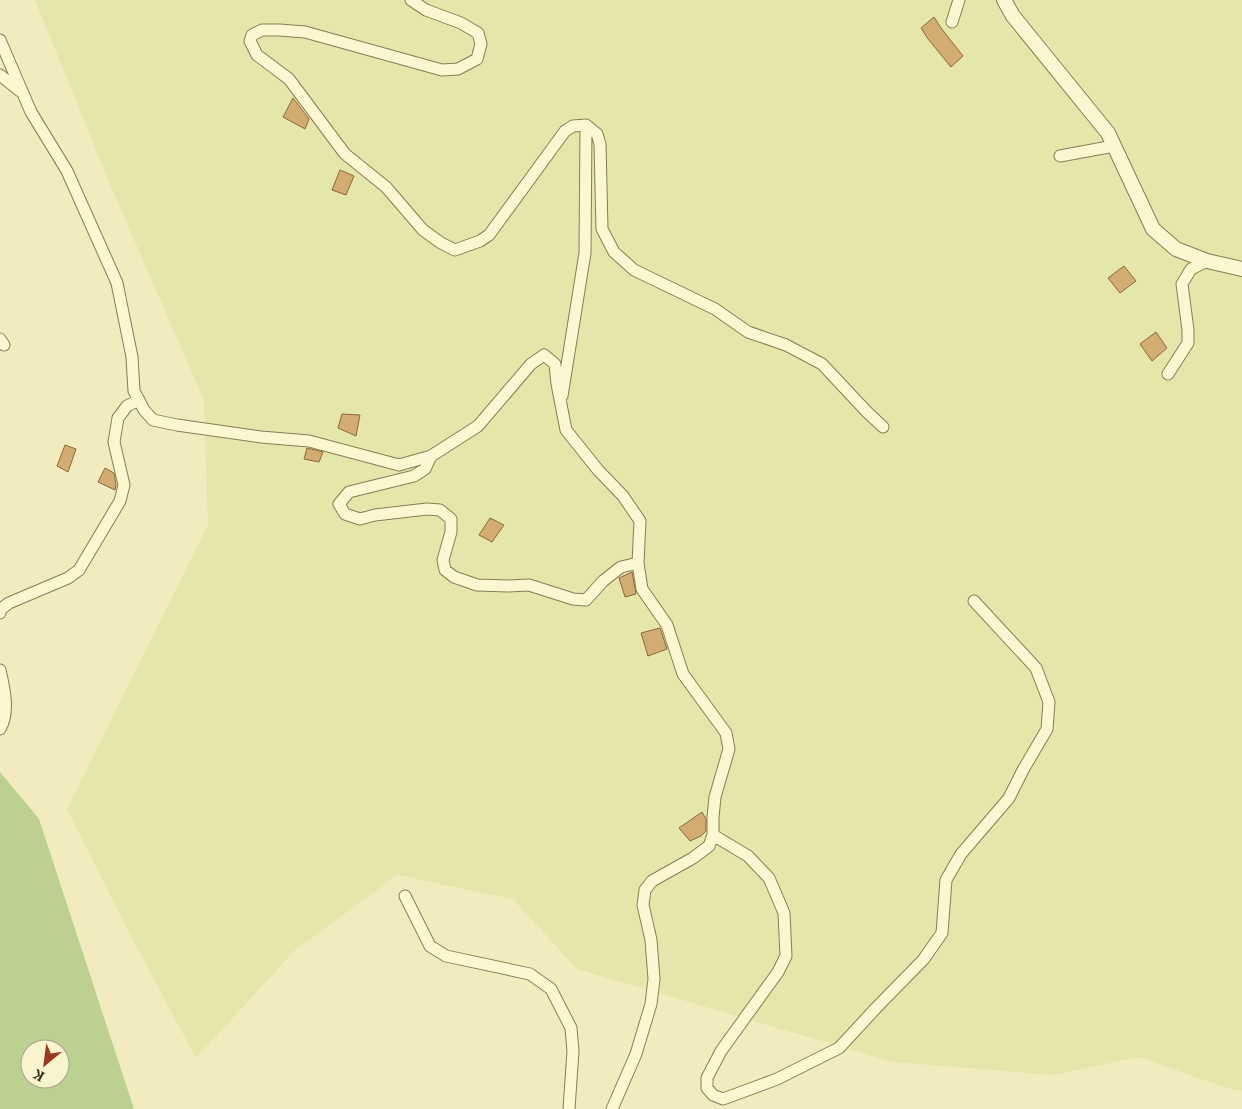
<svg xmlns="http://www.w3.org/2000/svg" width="1242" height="1109" viewBox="0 0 1242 1109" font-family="'PT Serif',serif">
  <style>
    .farmland { fill: #e5e7aa }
    .green { fill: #bcd091; fill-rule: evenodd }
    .building { fill: #d2ac70; stroke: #8b6939 }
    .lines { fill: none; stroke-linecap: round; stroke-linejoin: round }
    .minor-casing { stroke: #8a7c55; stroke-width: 13 }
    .tertiary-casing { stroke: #8a7c55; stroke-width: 16 }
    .minor { stroke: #fbf7d1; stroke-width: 11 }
    .tertiary { stroke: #fbf7d1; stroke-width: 14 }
  </style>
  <rect width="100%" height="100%" fill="#f1ebbe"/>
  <path class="farmland" d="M35 0H1242V1091L1224 1087 1139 1057 1053 1075 893 1062 577 969 513 899 397 875 294 951 196 1058 132 938 67 809 208 525 204 400 109 182Z"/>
  <path class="green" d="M0 772 39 819 134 1109H0ZM30 1049H60V1079H30Z"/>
  <path class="building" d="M934 17 941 28 963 56 951 67 928 39 921 28Z
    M293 98 309 119 305 129 283 117Z
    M340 170 354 176 346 195 332 190Z
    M1124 266 1136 281 1120 293 1108 278Z
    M1156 332 1167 348 1152 361 1140 344Z
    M342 414 360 415 356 436 338 428Z
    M65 445 76 449 68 472 57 466Z
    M307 448 323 452 319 462 304 459Z
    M105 468 114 473 116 485 115 490 98 482Z
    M490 518 504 525 492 542 479 535Z
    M632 572 636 594 625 597 619 578Z
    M660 628 667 649 648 656 641 633Z
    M702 812 706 819V831L701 836 690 841 679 828Z"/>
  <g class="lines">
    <g class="minor-casing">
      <path id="minor" d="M411 0 426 10 461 23 478 33 481 44 477 59 458 69 442 70 305 32 279 30H262L252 35 250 41 257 55 289 79 345 154 386 187 423 230 441 243 455 250 480 241 489 235 565 131 573 126 586 125 597 134 600 144 602 229 614 252 634 270 715 309 748 332 786 345 822 364 867 412 883 427
        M952 22 959 0
        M0 40 31 112 67 171 117 283 132 357 134 391 144 410 153 420 177 425 261 437 309 441 399 465 431 456 478 426 531 364 544 355 555 364 557 384 566 430 598 470 623 496 640 521 638 563 642 589 667 625 683 674 726 733 729 749 715 797 713 817V835L709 846 693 858 652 881 645 890 643 905 651 940 654 979 651 1004 636 1054 612 1109
        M0 75 20 91
        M1060 156 1114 146
        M0 339 4 345
        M1168 374 1188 343V330L1182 284 1191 269 1207 261
        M562 396 585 253 586 125
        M431 456 425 469 414 476 349 492 339 504 345 514 360 519 375 515 427 509 440 510 451 519V532L443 560 445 570 454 577 477 585 508 586 529 585 573 599 586 600 603 581 621 567 638 563
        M0 613 1 609 9 603 68 578 79 570 120 501 124 485 114 442 118 418 127 406 139 400
        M0 670C4 687 10 713 0 729
        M713 835 748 856 769 878 784 913 786 956 778 972 721 1051 707 1078V1088L713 1095 723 1099 777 1079 839 1048 876 1008 923 960 942 933 946 880 961 854 1009 798 1023 770 1047 729 1049 702 1036 668 974 601
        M405 896 430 946 446 956 530 974 551 989 571 1028 573 1051 569 1109"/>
    </g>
    <g class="tertiary-casing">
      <path id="tertiary" d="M1004 0 1013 16 1108 133 1153 229 1176 249 1207 261 1242 269"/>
    </g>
    <use href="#minor" class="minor"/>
    <use href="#tertiary" class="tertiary"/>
  </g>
  <g transform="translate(45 1064) rotate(209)"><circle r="24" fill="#f8f4ce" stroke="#aca586"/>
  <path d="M0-4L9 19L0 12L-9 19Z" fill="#9e3821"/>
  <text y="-8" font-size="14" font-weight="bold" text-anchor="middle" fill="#392f1b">K</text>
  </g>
</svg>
